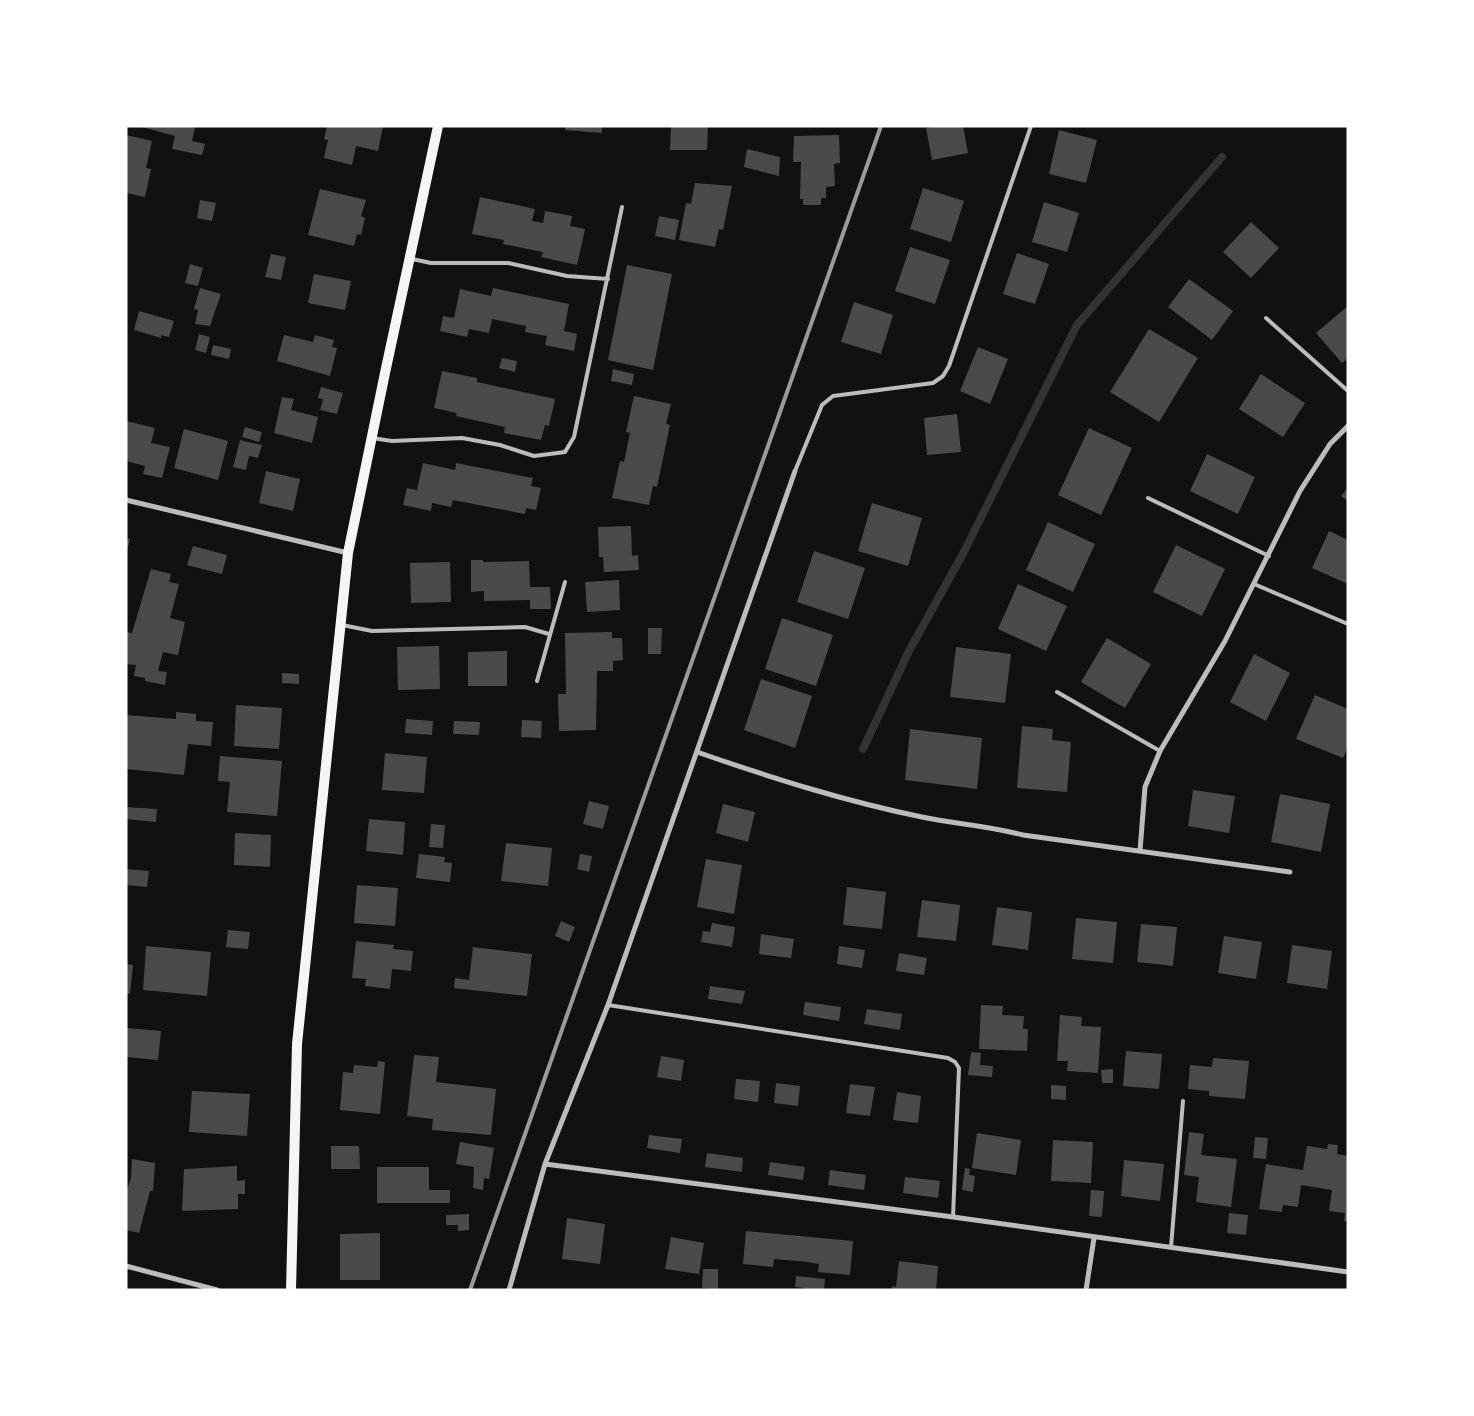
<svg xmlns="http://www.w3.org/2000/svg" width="1474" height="1416" viewBox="0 0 1474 1416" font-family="'Exo 2',sans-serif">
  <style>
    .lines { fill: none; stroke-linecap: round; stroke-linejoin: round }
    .stream { stroke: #333; stroke-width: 8 }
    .building { fill: #4a4a4a }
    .service { stroke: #bcbcbc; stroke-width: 4 }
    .minor { stroke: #bcbcbc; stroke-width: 5 }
    .secondary { stroke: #f5f5f5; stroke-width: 10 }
    .rail { stroke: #9a9a9a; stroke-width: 4 }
  </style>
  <rect width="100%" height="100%" fill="#111"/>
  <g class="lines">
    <path class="stream" d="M863 749 909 651 965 550 1077 325 1222 157"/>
  </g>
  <path class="building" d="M138 126 195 127 192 141 205 144 202 155 172 149 175 136Z
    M327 126H383L378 151 356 146 352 165 324 158 328 140 324 139Z
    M565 126H602V133L565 130Z
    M671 126H708L707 150H670Z
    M936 126H963L968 153 932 160 926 128Z
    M1059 130 1097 140 1086 183 1049 174Z
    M126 135 152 141 146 168 151 169 145 197 126 193Z
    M839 135 840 163 834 164 835 186 826 187V198H821V205H803V199H800L801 162H793L794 136Z
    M747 149 780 157 779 176 744 167Z
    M695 183 732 186 723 230 719 229 715 247 679 240 686 203 691 204Z
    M923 188 964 201 951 242 910 229Z
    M320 189 366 200 361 216 365 218 361 235 357 234 354 246 308 235Z
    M480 197 535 209 532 221 543 223 545 211 572 216 570 226 585 229 577 265 541 257 543 252 503 244 504 240 472 234Z
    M200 200 216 203 212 221 197 218Z
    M1044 202 1079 213 1067 252 1032 242Z
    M659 216 679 220 675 240 655 236Z
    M1251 222 1279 248 1251 278 1223 252Z
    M910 247 950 260 935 304 895 291Z
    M1017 253 1049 264 1035 304 1003 294Z
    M271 254 286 257 281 280 265 277Z
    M190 264 203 268 198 286 185 283Z
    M627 265 672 274 653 370 608 360Z
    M314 274 351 281 345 310 308 303Z
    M1189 279 1233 311 1212 340 1168 307Z
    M200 288 221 294 210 326 195 324 198 310 194 309Z
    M493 288 569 304 564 331 577 334 574 351 545 345 547 336 525 332 526 326 492 319 489 333 469 329 467 337 440 331 443 316 454 318 460 289 491 296Z
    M854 302 893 315 881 354 841 342Z
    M1348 306V358L1342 363 1316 333Z
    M139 311 174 321 169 337 161 335V338L134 330Z
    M1149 329 1198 358 1159 422 1110 392Z
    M199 334 210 337 206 353 195 350Z
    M284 335 313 342 315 335 334 340 332 347 337 348 330 376 277 361Z
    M213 345 231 349 229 359 211 355Z
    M978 347 1008 359 990 404 960 391Z
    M502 358 517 361 515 372 499 368Z
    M613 369 634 374 632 385 611 381Z
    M442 371 477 378V382L555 399 549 426 545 425 541 440 504 433 505 427 456 416 457 413 434 408Z
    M1261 374 1305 403 1283 437 1239 409Z
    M321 387 343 393 337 414 320 410 323 399 318 398Z
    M634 396 671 404 666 424 670 425 657 487 653 486 649 505 612 498 620 461 624 462 630 433 626 432Z
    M282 397 294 399 291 410 318 417 312 443 274 433Z
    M957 414 961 452 927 455 924 418Z
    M126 421 155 428 151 443 170 447 162 478 143 474 145 466 126 461Z
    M245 427 262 432 259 442 242 437Z
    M1089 428 1132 448 1101 515 1058 495Z
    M184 429 228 441 218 480 174 468Z
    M240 440 262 445 258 458 249 456 246 470 233 467Z
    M1207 454 1255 477 1238 514 1190 491Z
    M423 463 455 470 456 463 533 478 531 486 541 488 536 510 526 508 525 514 453 500 451 507 432 503 431 511 403 505 407 488 417 490Z
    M266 471 300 479 293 511 259 503Z
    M1348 488V501L1341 496Z
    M872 503 922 518 908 566 858 551Z
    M1048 522 1095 544 1073 592 1026 570Z
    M631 526 632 556 638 555 639 570 604 572 603 557H599L598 527Z
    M1329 531 1348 540V584L1312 568Z
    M126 538 130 539 127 551H126Z
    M1176 545 1225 569 1202 616 1153 592Z
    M193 546 227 555 222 574 187 565Z
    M814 551 865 568 848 619 797 602Z
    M471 560H483V562L529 561 530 587H550L551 609H530V600L484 601V591L471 592Z
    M450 562 451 602 411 603 410 563Z
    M151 569 171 574 169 582 179 584 170 618 185 622 178 655 163 652 158 671 167 672 165 685 145 681V678L134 676 136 665 126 664V632L132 633Z
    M619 580 620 610 587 612 585 582Z
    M1018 584 1067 606 1046 651 998 629Z
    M782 618 833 635 816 686 765 669Z
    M648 628H662L661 654H648Z
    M612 632V638H622L623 660 613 661V671H597L596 730 559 731 558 694H566L565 633Z
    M1107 638 1151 664 1125 708 1081 682Z
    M439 646 440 689 398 690 397 647Z
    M956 647 1011 654 1005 703 950 697Z
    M507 651V686H468V652Z
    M1254 654 1290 673 1266 721 1230 702Z
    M282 673 299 674V684L282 683Z
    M761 679 812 696 795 748 744 730Z
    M1315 695 1348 709V747L1343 758 1296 739Z
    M236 705 282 708 279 749 234 746Z
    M176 712 196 714V721L213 722 211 746 188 744 184 775 126 769V715L176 719Z
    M406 719 433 721 432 735 405 733Z
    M522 720 542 721 541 738 521 737Z
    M454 721 480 722 479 735 453 734Z
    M1022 726 1053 729 1052 740 1071 742 1067 792 1017 788Z
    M910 729 982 738 977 789 905 780Z
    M385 753 427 757 424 793 382 790Z
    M220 756 282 761 277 816 227 812 230 782 218 781Z
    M1193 790 1235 796 1229 833 1188 826Z
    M1280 794 1330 804 1321 852 1271 842Z
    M589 801 609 806 603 829 583 824Z
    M723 804 755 812 748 842 716 833Z
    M126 807 157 809 156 822 126 819Z
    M369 819 405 822 403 855 366 851Z
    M431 824 445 825 443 848 429 847Z
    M235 833 271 835 270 867 234 865Z
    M506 843 552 848 548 886 501 881Z
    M419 854 445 857 444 862 452 863 450 882 416 878Z
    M580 854 592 856 589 872 577 869Z
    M706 859 742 865 734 914 697 907Z
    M126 869 149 871 147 887 126 885Z
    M357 885 398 888 395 926 354 923Z
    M847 887 886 892 882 929 843 925Z
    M922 900 960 905 956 941 917 937Z
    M997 907 1032 912 1028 950 992 945Z
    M1076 918 1117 922 1113 963 1072 959Z
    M561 921 575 927 569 942 555 936Z
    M712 923 735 927 732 947 701 942 703 931 710 932Z
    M1141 924 1177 927 1173 966 1137 962Z
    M228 930 250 932 248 949 226 947Z
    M761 934 794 939 791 958 759 954Z
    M1224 936 1262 942 1256 979 1218 973Z
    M356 941 394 945 393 949 413 951 411 971 392 969 390 989 365 986 366 979 352 978Z
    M1292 945 1332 951 1327 989 1287 983Z
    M146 946 211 952 207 996 143 990Z
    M839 946 865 950 862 968 837 964Z
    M473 947 532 954 527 996 454 988 455 978 469 980Z
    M899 953 927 958 924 975 896 971Z
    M126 964 133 965 130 994 126 993Z
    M710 986 745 991 742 1004 708 999Z
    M805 1002 841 1007 839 1021 803 1015Z
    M981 1005 1003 1006 1002 1015 1024 1016 1023 1029H1028L1027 1051 979 1049Z
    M867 1009 902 1014 900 1030 864 1024Z
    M1060 1015 1082 1017 1081 1026 1101 1027 1098 1073 1067 1071 1068 1061H1057Z
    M127 1028 161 1031 158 1060 126 1057Z
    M1126 1051 1162 1054 1159 1089 1123 1086Z
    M971 1052 981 1053 980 1065 993 1066 992 1077 968 1075Z
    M414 1055 439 1057 436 1082 496 1089 491 1135 432 1130 433 1119 407 1116Z
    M661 1056 684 1060 681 1081 657 1077Z
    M1213 1058 1249 1061 1245 1099 1209 1096V1091L1188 1089 1190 1065 1212 1067Z
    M378 1061 385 1062 380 1114 340 1110 343 1072 353 1073 354 1065 377 1067Z
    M1113 1069V1083H1102L1101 1070Z
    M736 1079 760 1081 758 1102 734 1099Z
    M776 1083 800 1086 798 1106 774 1103Z
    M850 1084 875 1087 870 1116 846 1113Z
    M1051 1085 1066 1086V1100L1051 1099Z
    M192 1091 250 1094 247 1136 189 1132Z
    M897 1092 921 1096 918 1123 893 1120Z
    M1189 1132 1204 1134 1201 1155 1237 1159 1231 1207 1196 1202 1199 1177 1184 1175Z
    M977 1133 1021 1140 1016 1175 972 1168Z
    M649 1135 682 1139 680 1153 647 1148Z
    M1255 1137 1268 1138 1266 1159 1253 1158Z
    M1053 1140 1093 1142 1091 1183 1051 1181Z
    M460 1142 494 1148 489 1179 484 1178 483 1190 473 1188 474 1167 456 1164Z
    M1328 1144 1338 1145 1337 1154 1348 1156V1222L1344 1221 1345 1213 1329 1211 1332 1190 1301 1185 1298 1207 1283 1205 1282 1212 1259 1209 1266 1164 1303 1170 1307 1146 1327 1149Z
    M331 1146H359L360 1169H331Z
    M707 1153 743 1158 742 1172 705 1167Z
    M132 1159 155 1163 153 1191H150L139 1233 126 1230V1193L131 1178Z
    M1124 1160 1164 1164 1160 1201 1121 1196Z
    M770 1162 805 1167 803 1180 768 1175Z
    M237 1166V1181L245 1180V1194H238V1209L182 1211 184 1169Z
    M377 1167H429V1190H450V1203H377Z
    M965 1168 970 1169 969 1175 975 1176 973 1192 962 1190Z
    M830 1170 866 1175 864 1190 828 1185Z
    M905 1177 940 1181 938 1198 903 1193Z
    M1091 1190 1104 1191 1102 1217 1089 1216Z
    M1229 1213 1248 1215 1246 1235 1227 1233Z
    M469 1214V1230L458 1231V1225H446V1215Z
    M567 1218 605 1224 600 1264 562 1259Z
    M746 1231 853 1241 850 1275 818 1272 819 1264 808 1262 774 1259 773 1267 743 1264Z
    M380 1233V1280H340V1234Z
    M671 1237 704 1243 699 1274 665 1269Z
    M899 1261 938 1266 936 1290H892V1286L896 1287Z
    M703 1269H718V1289L702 1288Z
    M796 1276 825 1279 824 1290H804V1288L795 1287Z"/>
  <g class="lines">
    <path class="service" d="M412 259 431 263H508L567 276 608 279
      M1266 318 1348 391
      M372 438 392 441 462 438 500 445 534 456 565 452 574 437 622 207
      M795 471 822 405 833 396 933 383 943 376 949 366 1031 126
      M1148 498 1269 556
      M1254 584 1348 624
      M342 625 372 631 525 627 549 634
      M537 681 565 582
      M1057 692 1160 751
      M608 1005 948 1058 955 1062 959 1068 953 1217
      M1171 1247 1183 1101"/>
    <path class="minor" d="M126 500 348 553
      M697 752C772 778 844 801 922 817 956 824 990 826 1023 835L1290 872
      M1140 851 1145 787 1160 751 1225 641 1300 491 1330 444 1348 426
      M545 1164 953 1217 1348 1272
      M126 1266 217 1290
      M509 1290 545 1164 608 1005 795 471
      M1086 1290 1094 1238"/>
    <path class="secondary" d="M291 1290 297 1044 348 553 385 373 438 126"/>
    <path class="rail" d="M470 1290 881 126"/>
  </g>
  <rect width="1474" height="1416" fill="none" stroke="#ffffff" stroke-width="255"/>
</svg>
